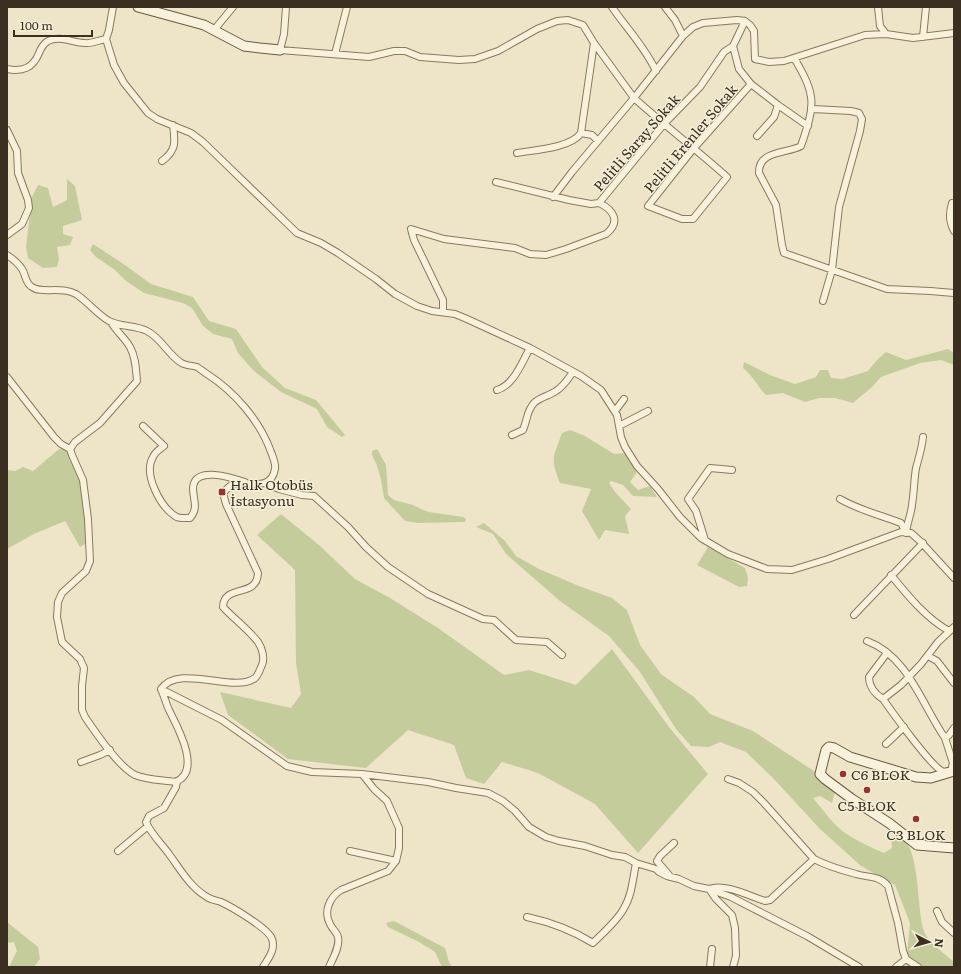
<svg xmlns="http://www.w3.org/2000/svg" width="961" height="974" viewBox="0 0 961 974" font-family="Literata,serif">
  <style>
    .green { fill: #c4cc9c }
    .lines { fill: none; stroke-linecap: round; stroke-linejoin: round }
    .street-casing { stroke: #8a785d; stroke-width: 8 }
    .secondary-casing { stroke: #6c5940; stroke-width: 11 }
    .street { stroke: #f8f2dc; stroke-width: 6 }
    .secondary { stroke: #f8f2dc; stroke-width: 9 }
    .poi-dot { fill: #98342f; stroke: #f5efd8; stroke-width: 1.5 }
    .labels { text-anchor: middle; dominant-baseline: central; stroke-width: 3; stroke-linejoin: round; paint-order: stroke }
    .street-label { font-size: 14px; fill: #3b2f21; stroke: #f5efd8 }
    .poi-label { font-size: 14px; fill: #3b2f21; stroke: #f5efd8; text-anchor: start }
  </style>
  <rect width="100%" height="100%" fill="#eee5c8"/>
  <path class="green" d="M67 179 75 186 82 220 63 226V234L73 237 70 245 57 247 59 259 57 267 43 268 28 258 26 247 32 197 38 185 48 188 53 207 67 200Z
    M93 244 125 265 151 284 193 297 209 321 236 329 262 367 285 388 316 400 345 435 342 437 327 427 317 409 281 392 254 371 238 353 232 339 213 334 203 326 192 308 183 303 144 293 126 281 115 270 96 257 90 250Z
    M948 349 954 353V365L941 360 920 363 881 377 872 387 853 403 835 398H819L805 402 783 393 766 395C757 386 754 377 743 368L744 362 770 375 795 384 816 377 820 370H828L831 378 842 379 868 371 877 360 886 352 906 360Z
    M570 430 585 436 614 454 625 453 637 472 630 482 638 490 650 486 657 497 633 496 623 485 611 481 609 483 615 492 631 509 625 516 629 534 605 530 599 540 582 511 591 489 560 483C550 458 553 458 562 433Z
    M65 448 80 480 83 495 87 543 80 547 65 521 34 534 7 549V470L15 471 23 467 33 471 59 449Z
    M377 449 386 465 388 495 394 500 413 505 421 509 429 512 463 517 466 519 465 522 418 523 405 521 384 498 381 479 376 463 372 455V451Z
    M281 514 319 545 355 579 390 598 438 628 504 675 529 670 576 685 612 649 669 727 708 774 638 853 595 804 538 773 502 762 484 784 466 778 454 745 408 730 366 768 288 759 228 715 220 692 291 708 301 694 296 663 295 570 257 535Z
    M484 523 505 541 516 556 539 569 579 586 612 598 627 610 640 645 661 674 694 697 710 714 753 731 820 775 835 791 832 803 820 796 813 798C823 810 833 824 845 833 857 841 870 847 884 853L892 848 891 837C894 837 900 838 903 840 920 850 917 912 924 931 927 941 946 955 954 962V967H908L906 965 910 923 895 885 861 866 820 829 773 778 746 752 720 742 709 747 691 746 676 729 640 672 609 636 560 601 506 554 493 534 476 527Z
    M708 547 745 568 748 578 747 586 739 587 697 565Z
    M394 921 445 948 449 962 452 967H442L435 952 419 942 388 927 386 923Z
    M7 922 38 947 40 959 34 967H9L17 951 14 942 7 943Z"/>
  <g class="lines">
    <g class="street-casing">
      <path id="street" d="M286 7 284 34 280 50 369 57 394 51H405L420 57 459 60 475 59 498 51 537 29 557 21 568 20 583 25 594 43 634 98 683 36 693 27 703 23 737 20 745 21 750 25 754 31 755 59 769 62 784 61 865 35 886 34 913 38 954 33
        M612 7C627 29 645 47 656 71
        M665 7 675 20 683 36
        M878 7 880 26 886 34
        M214 30 233 7
        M923 37 926 7
        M106 39 114 65 124 83 148 113 157 119 191 133 203 142 297 233 321 243 338 253 376 279 395 294 417 306 432 311 455 314 467 319 530 348 581 376 601 390 617 415 621 437 625 447 637 466 658 489 680 517 701 538 728 554 767 569 792 570 828 559 901 532 911 533 920 541 954 578
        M106 39 109 30 113 7
        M733 46 739 69 751 84
        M335 54 347 7
        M794 58C817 96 815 105 801 146 787 154 758 150 759 173L776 205 782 245 784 253 887 289 930 291 954 293
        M7 69C23 72 33 68 39 53 41 48 43 44 48 41 60 35 73 43 85 43 91 44 99 40 106 39
        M813 109 851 111 859 113 862 119 860 131 839 207 832 270 823 301
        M7 130 17 151 18 173 28 200 29 208 22 224 7 235
        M581 133 594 43
        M757 136 774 117 778 105
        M517 153C534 150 571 148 581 133L592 135 598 141
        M162 161C177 150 175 141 173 125
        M496 182 569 200 591 204 599 203
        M553 197 572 172 634 98C664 125 697 150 727 177L693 219H682L648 206 694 148 751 84 778 105 808 126
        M599 203 664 124 700 87 724 52 733 46 745 21
        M952 203C949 214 949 221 954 231
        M7 255C13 259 18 263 22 269 26 275 25 283 32 287 41 294 62 286 76 294 88 302 97 314 109 321 120 327 135 325 147 331 161 338 167 353 180 362 185 366 191 365 197 367 200 369 204 372 207 374 235 392 260 421 271 452 273 457 276 464 275 469 271 492 249 481 234 484 230 485 226 490 223 493L226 504 258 573C257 599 224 583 223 607 234 619 248 629 258 642 262 648 265 658 262 665 260 669 258 676 255 678 234 694 179 663 161 689 164 696 166 703 169 710 177 726 203 772 175 782 162 780 147 780 135 775 118 766 96 733 85 717L82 710V686L84 668 80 659 62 642 57 617 58 602 62 593 86 571 90 561 88 519 83 480 72 455 70 449 75 442 100 423 137 381C136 370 136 358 130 347 125 338 116 331 111 322
        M443 312V300L414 240 411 229 444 239 515 248 530 254 546 255 566 249 606 234C621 222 614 210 599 203
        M7 377 54 437 61 444 70 449
        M497 390C514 385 522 362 530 348
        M615 411 624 399
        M143 426 164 446C160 449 155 452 153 457 143 474 160 506 175 516 179 519 185 518 190 518 199 508 193 500 193 488 194 465 233 478 245 482
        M619 426 648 411
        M512 435 523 430C527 421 527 410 534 403 540 397 549 396 556 391 564 386 568 379 573 372
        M265 483 279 489 302 495 314 496 348 527 366 547 388 567 428 594 483 619 494 620 516 640 547 642 562 655
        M840 499C859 510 880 515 901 523L906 533
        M906 533C907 523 911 515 912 505 914 493 914 480 916 468 919 457 922 448 923 437
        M705 540 696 511 688 499 710 468 732 470
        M891 575C908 596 926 618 949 631
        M854 615 923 543
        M867 641C908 656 922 705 945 738L949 735 954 728
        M928 656 937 661 954 683
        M161 689 222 720 287 766 312 772 362 774 374 789 387 801 399 828V848L396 861 388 871 341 890C330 897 323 911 330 924 332 929 337 932 338 937 340 947 333 958 329 967
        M883 699C875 694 869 686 869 677L887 653
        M945 738 953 763 951 771C948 771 945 772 942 771 931 766 892 712 883 699L901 685 921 664 938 642 954 627
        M886 744 904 727
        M81 762 100 755 110 750
        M362 774 428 782 456 788 488 793 503 801 515 811 529 827 546 837 559 841 585 846 612 855 625 857 636 863 656 869 659 872 667 876 679 879 694 886 709 889 731 897 807 936 859 967
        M728 779 739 783 753 792 764 803 814 859 770 900 765 901C749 896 725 883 709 889L716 899 732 915 735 928 736 956 733 967
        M177 781 176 787 164 808 149 816 146 822C151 834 161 843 169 854 180 869 190 887 207 897 211 900 216 900 221 902 232 907 269 929 272 939 276 949 268 959 263 967
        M118 851 148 826
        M350 851 396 861
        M814 859C827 866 841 870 856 874 868 878 879 875 888 886L898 923 903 951 906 959
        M669 875 657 861 660 856 674 843
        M937 911 942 922 954 933
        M527 917C550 922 572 930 593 943 602 934 619 919 624 908 632 895 633 878 636 863
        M906 959 918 967
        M710 967 712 949
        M896 967 906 959"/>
    </g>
    <g class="secondary-casing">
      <path id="secondary" d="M138 7 204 25 244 46 260 48 280 50
        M954 771 931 778 916 777 850 757 834 748 829 747 826 750 820 774 825 779 852 799 889 823 917 845 954 848"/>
    </g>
    <use href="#street" class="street"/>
    <use href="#secondary" class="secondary"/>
  </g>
  <g class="poi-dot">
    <rect x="218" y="488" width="8" height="8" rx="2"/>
    <circle cx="843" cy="774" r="4"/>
    <circle cx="867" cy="790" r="4"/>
    <circle cx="916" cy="819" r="4"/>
  </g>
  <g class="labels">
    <g class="street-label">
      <text transform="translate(690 138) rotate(-50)">Pelitli Erenler Sokak</text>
      <text transform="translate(636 142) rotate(-49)">Pelitli Saray Sokak</text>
    </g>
    <g class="poi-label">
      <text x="230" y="484">Halk Otobüs<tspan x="230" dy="16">İstasyonu</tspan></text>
      <text x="851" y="774">C6 BLOK</text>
      <text x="867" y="805" text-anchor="middle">C5 BLOK</text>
      <text x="916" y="834" text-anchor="middle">C3 BLOK</text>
    </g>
  </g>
  <rect width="961" height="974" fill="none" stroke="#3b2f21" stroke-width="16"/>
  <g transform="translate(929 942) rotate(96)" stroke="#f5efd8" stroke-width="3" paint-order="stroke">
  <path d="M0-3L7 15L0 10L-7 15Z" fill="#3b2f21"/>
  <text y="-6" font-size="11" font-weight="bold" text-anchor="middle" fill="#3b2f21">N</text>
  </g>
  <path d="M14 30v6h78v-6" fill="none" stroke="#3b2f21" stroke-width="2"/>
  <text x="20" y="30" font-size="12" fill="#3b2f21" stroke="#f5efd8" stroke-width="3" paint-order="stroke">100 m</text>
</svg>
